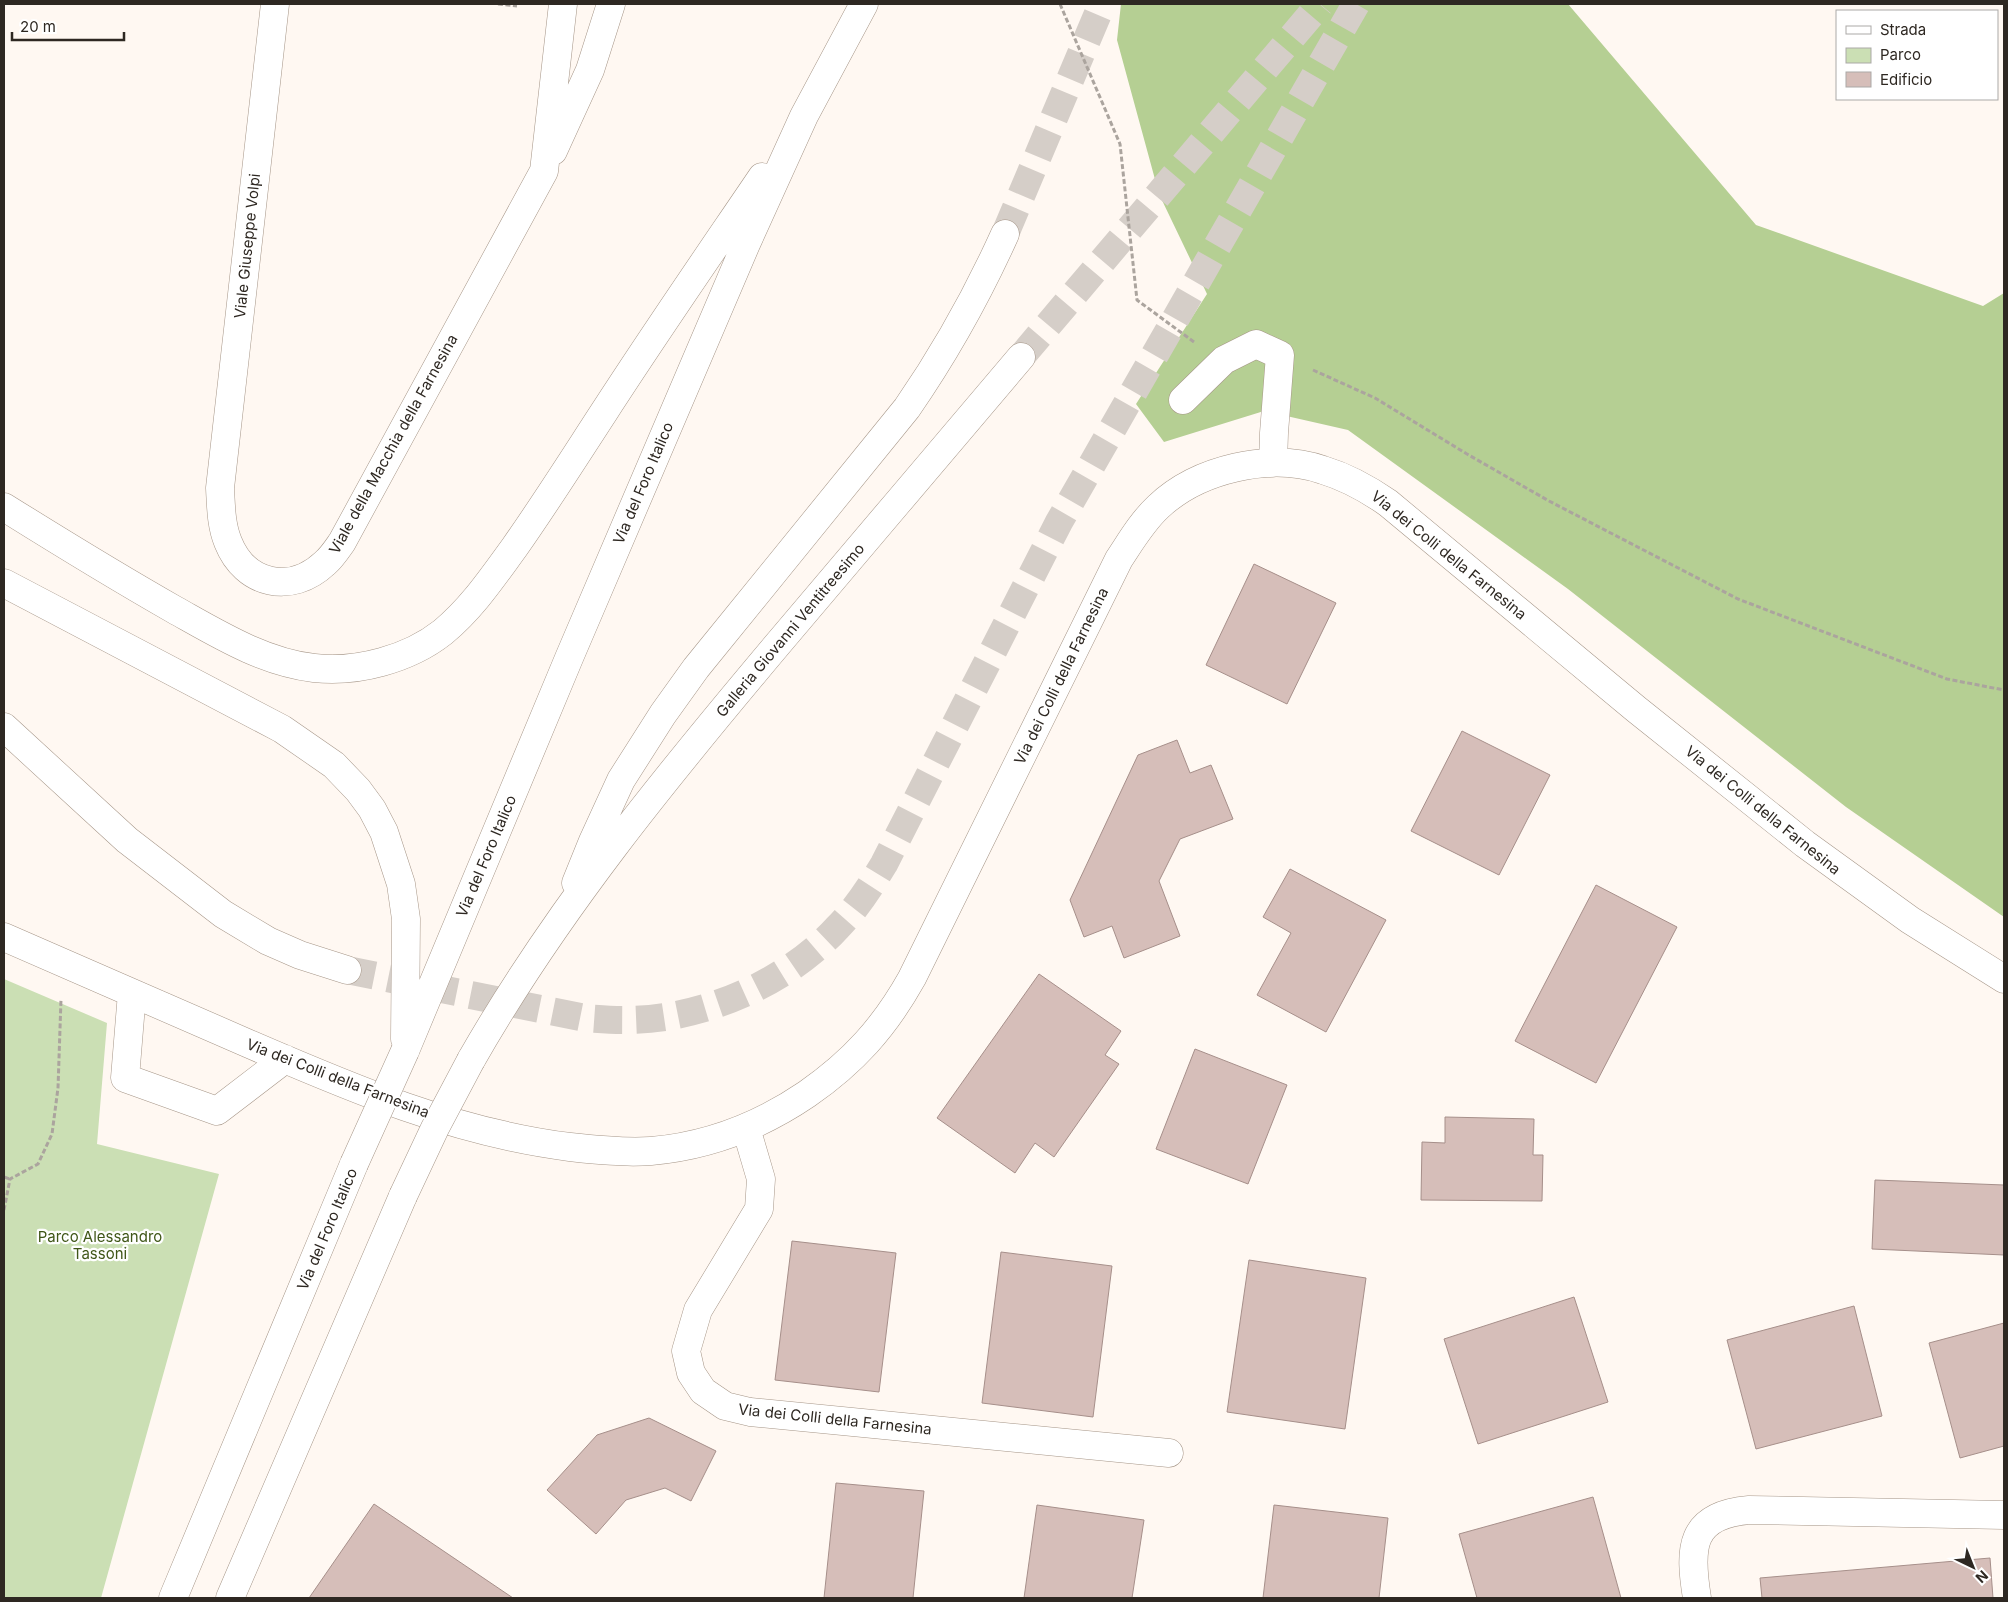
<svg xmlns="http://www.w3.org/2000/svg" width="2008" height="1602" viewBox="0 0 2008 1602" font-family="Inter,sans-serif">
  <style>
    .green { fill: #cbdfb4 }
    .forest { fill: #b5cf93 }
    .building { fill: #d6beb9; stroke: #a68f8a }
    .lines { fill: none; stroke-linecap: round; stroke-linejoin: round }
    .highway-tunnel { stroke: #d5cec8; stroke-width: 28; stroke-dasharray: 28 14; stroke-linecap: butt }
    .minor-casing { stroke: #a69688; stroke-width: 29 }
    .highway-casing { stroke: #a69688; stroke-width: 29 }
    .path { stroke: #aba49e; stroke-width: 3; stroke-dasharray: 5 2.5; stroke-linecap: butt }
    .minor { stroke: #fff; stroke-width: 28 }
    .highway { stroke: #fff; stroke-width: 28 }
    .highway-bridge-casing { stroke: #a69688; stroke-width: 29; stroke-linecap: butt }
    .highway-bridge { stroke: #fff; stroke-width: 28 }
    .labels { text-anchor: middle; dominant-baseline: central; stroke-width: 4.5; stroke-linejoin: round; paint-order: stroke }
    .street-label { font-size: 15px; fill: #2e2822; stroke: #fff }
    .park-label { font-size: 15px; fill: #3f5617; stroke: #fff }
  </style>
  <rect width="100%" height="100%" fill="#fff8f2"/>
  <path class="green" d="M4 979 107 1023 97 1144 219 1174 101 1598H4Z"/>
  <path class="forest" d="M1121 4H1568L1756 225 1983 306 2004 293V917L1846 807 1568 589 1348 430 1264 411 1164 442 1136 404 1207 294 1159 194 1117 40Z"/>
  <path class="building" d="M1254 564 1336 603 1287 704 1206 665Z
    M1462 731 1550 775 1499 875 1411 831Z
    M1177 740 1190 773 1211 765 1233 819 1180 839 1159 881 1180 936 1124 958 1112 926 1084 937 1070 900 1138 755Z
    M1290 869 1386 920 1326 1032 1257 995 1291 933 1263 917Z
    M1596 885 1677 927 1596 1083 1515 1041Z
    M1039 974 1121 1031 1105 1055 1119 1064 1054 1157 1035 1143 1015 1173 937 1118Z
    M1195 1049 1287 1085 1248 1184 1156 1149Z
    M1445 1117 1534 1119 1533 1155H1543L1542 1201 1421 1200 1422 1142 1445 1143Z
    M1875 1180 2004 1185V1255L1872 1249Z
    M792 1241 896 1253 879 1392 775 1380Z
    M1001 1252 1112 1266 1093 1417 982 1403Z
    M1249 1260 1366 1278 1345 1429 1227 1412Z
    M1574 1297 1608 1402 1478 1444 1444 1339Z
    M1854 1306 1882 1416 1756 1449 1727 1340Z
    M2004 1323V1446L1960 1458 1929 1343Z
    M649 1418 716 1451 691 1501 665 1488 626 1500 596 1534 547 1490 597 1435Z
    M836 1483 924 1491 913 1598H824Z
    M1593 1497 1621 1598H1477L1459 1534Z
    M374 1504 513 1598H309Z
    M1037 1505 1144 1520 1132 1598H1024Z
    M1274 1505 1388 1518 1379 1598H1263Z
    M1990 1558 1993 1598H1762L1760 1578Z"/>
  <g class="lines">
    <path class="highway-tunnel" d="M1005 234 1102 4
      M1021 357 1320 4
      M347 970 585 1018C598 1019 611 1020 623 1020 699 1021 786 984 837 928 856 909 870 887 884 864L1059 522 1356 4"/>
    <g class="minor-casing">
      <path id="minor" d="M275 4 220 488C221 506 221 525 228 542 245 585 291 595 325 563 332 557 337 549 342 542L544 171 563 4
        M553 151 590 70 611 4
        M1183 400 1224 360 1256 344 1280 355 1274 433 1273 463
        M4 937C85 972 166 1008 247 1043 351 1088 456 1133 570 1147 597 1150 625 1153 651 1151 708 1146 760 1126 807 1094 853 1062 884 1028 912 978L1119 559C1131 541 1142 522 1158 507 1198 469 1270 452 1323 470 1346 477 1368 489 1388 503L1636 709 1805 844 1910 920 2004 979
        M132 993 125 1078 217 1111 285 1059
        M746 1128 761 1179 759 1209 698 1310 686 1351 691 1373 703 1391 725 1406 750 1412 1169 1453
        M1697 1598C1689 1549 1689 1515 1749 1510L2004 1515"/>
    </g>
    <g class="highway-casing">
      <path id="highway" d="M4 507C60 542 117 577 175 610 218 634 263 662 314 668 357 673 409 659 443 632 472 608 492 578 514 548 545 504 574 458 604 412 655 333 709 255 762 177
        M4 583 282 729 334 765 358 790 372 809 384 832 401 884 406 919 405 1039
        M4 727 127 840 223 914 268 941 300 955 347 970
        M576 883 593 841 621 780 663 714 696 668 907 408C945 353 977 296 1005 234
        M405 1051 569 658 746 244 804 116 864 4
        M471 1060C556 911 666 777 777 645 858 549 940 453 1021 357
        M173 1598 354 1164
        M230 1598 403 1196"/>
    </g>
    <path class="path" d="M498 4 517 6
      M1060 4 1120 144 1137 300 1194 342
      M1313 370 1375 398 1467 454 1549 501 1738 599 1947 679 2004 690
      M4 1177 10 1179
      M4 1210 10 1179 38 1164 52 1134 58 1088 61 999"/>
    <use href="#minor" class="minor"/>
    <use href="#highway" class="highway"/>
    <g class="highway-bridge-casing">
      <path id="highway-bridge" d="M354 1164 405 1051
        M403 1196 435 1128 471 1060"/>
    </g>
    <use href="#highway-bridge" class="highway-bridge"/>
  </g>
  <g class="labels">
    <g class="street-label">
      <text transform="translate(247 246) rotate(-84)">Viale Giuseppe Volpi</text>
      <text transform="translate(393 444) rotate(-61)">Viale della Macchia della Farnesina</text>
      <text transform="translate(643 483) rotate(-67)">Via del Foro Italico</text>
      <text transform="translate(1449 555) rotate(39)">Via dei Colli della Farnesina</text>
      <text transform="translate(790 630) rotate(-50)">Galleria Giovanni Ventitreesimo</text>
      <text transform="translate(1061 676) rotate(-64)">Via dei Colli della Farnesina</text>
      <text transform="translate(1763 810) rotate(39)">Via dei Colli della Farnesina</text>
      <text transform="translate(486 856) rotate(-67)">Via del Foro Italico</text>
      <text transform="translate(338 1078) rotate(21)">Via dei Colli della Farnesina</text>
      <text transform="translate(327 1229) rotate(-67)">Via del Foro Italico</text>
      <text transform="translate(835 1419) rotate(6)">Via dei Colli della Farnesina</text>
    </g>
    <g class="park-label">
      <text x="100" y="1236">Parco Alessandro<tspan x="100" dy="17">Tassoni</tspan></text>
    </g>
  </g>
  <rect width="2008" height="1602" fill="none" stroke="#2e2822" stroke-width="10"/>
  <rect x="1836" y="10" width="162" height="90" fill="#ffffff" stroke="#aba9a7"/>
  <rect x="1846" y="26" width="25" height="8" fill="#ffffff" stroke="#aba9a7"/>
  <text x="1880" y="35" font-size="15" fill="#2e2822">Strada</text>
  <rect x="1846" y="48" width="25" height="15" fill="#cbdfb4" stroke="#aba9a7"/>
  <text x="1880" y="60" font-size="15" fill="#2e2822">Parco</text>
  <rect x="1846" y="72" width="25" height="15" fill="#d6beb9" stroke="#aba9a7"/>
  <text x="1880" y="85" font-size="15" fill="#2e2822">Edificio</text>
  <g transform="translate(1973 1567) rotate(137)" stroke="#ffffff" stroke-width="4" paint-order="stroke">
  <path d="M0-4L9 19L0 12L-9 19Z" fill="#2e2822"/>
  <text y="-8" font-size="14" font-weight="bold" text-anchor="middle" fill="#2e2822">N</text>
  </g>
  <path d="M12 32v8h112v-8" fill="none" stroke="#2e2822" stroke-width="2.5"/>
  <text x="20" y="32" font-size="15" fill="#2e2822" stroke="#ffffff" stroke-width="4" paint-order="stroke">20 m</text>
</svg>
